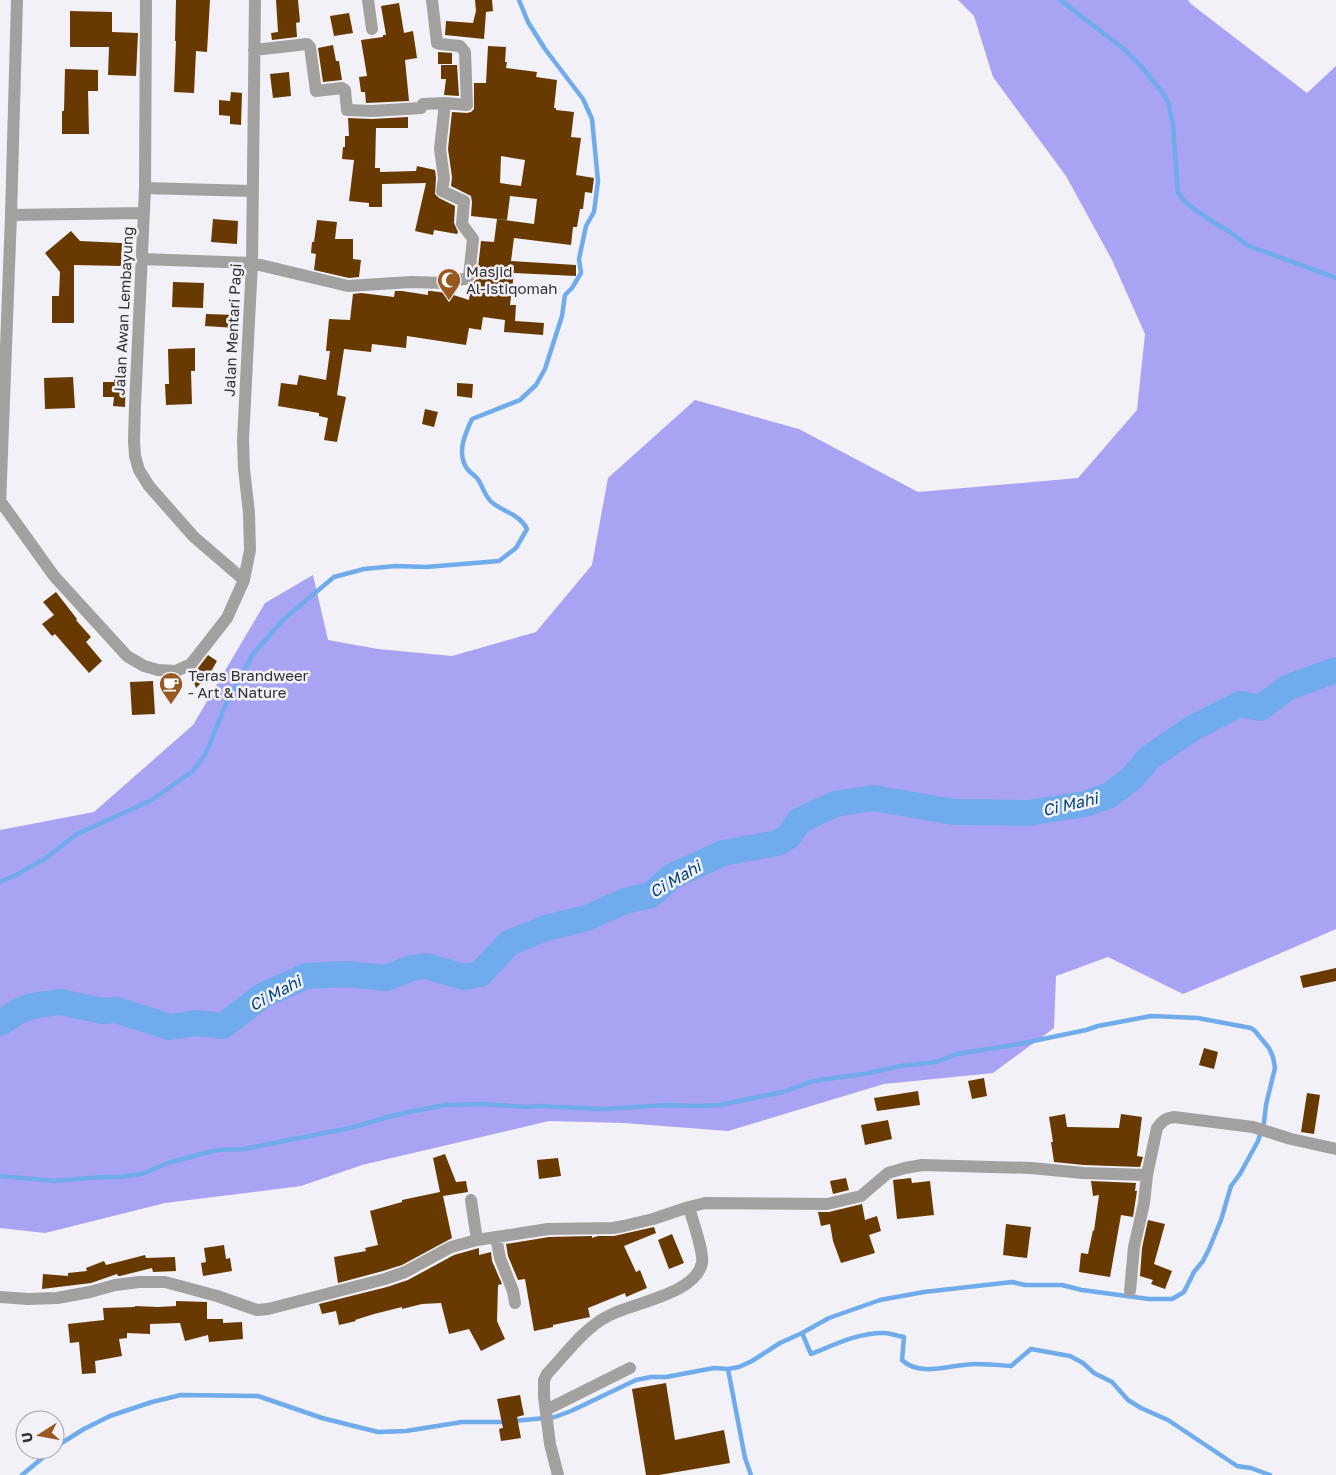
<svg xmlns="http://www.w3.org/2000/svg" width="1336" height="1475" viewBox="0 0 1336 1475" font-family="'Golos Text',sans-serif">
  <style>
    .forest { fill: #a9a3f3 }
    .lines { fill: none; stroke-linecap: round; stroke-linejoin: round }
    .stream { stroke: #70abec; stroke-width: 4.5 }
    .river { stroke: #70abec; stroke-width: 26 }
    .building { fill: #683901; fill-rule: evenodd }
    .minor { stroke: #a3a0a0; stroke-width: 12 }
    .labels { text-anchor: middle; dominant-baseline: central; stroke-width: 5; stroke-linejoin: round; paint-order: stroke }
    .poi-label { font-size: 15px; fill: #323235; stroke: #f1f1f7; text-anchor: start }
    .street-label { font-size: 15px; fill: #323235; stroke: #f1f1f7 }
    .water-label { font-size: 16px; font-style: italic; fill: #02457f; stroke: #f1f1f7 }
  </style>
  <rect width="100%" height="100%" fill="#f1f1f7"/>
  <path class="forest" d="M958 0H1188L1191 4 1307 93 1336 66V929L1260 962 1183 994 1108 957 1056 976 1054 1028 993 1073 884 1084 728 1131 624 1123 549 1121 362 1165 301 1186 165 1203 45 1233 0 1228V830L94 812 193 725 265 603 313 575 328 640 378 649 452 656 536 632 592 565 608 478 695 400 799 429 918 492 1078 478 1137 410 1145 334 1112 260 1066 176 993 77 974 16Z"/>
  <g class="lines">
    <path class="stream" d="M1060 0 1124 49 1140 65 1162 92 1168 102 1173 125 1178 193 1185 202 1210 220 1230 232 1249 246 1336 278
      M0 882 16 875 46 858 77 834 150 801 193 771 206 753 226 704 253 654 284 619 334 577 364 569 395 566 426 567 499 561 516 548 527 529C520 515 505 512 494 504 485 498 484 489 479 481 476 475 469 473 466 467 457 452 465 434 472 419L520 400 536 385 545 369 562 316 565 295 572 288 581 273 579 259 586 226 594 212 598 181 592 119 583 99 545 49 528 22 519 0
      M0 1176 55 1181 101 1177H121L142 1174 168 1163 209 1152 220 1150 244 1149 350 1128 399 1114 445 1105 482 1104 527 1107 538 1106 602 1109 666 1105 698 1106 720 1105 783 1092 813 1081 870 1073 900 1066 929 1063 939 1061 957 1054 1019 1044 1086 1030 1098 1026 1151 1016 1198 1018 1251 1028 1255 1031 1269 1048 1273 1057 1275 1068 1266 1105 1264 1123 1258 1141 1240 1174 1231 1186 1221 1220 1209 1249 1203 1261 1194 1272 1184 1292 1172 1299H1149L1082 1290 1062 1285H1025L1012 1282 924 1292 880 1300 829 1318 802 1333 780 1343 752 1361 739 1367 728 1369 714 1368 666 1377H651L636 1380 571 1411 555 1417 514 1421
      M802 1333 811 1354C834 1345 859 1332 885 1333 889 1333 897 1336 904 1337L902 1360C921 1378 951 1364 975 1364 987 1364 999 1365 1011 1366L1031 1349 1070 1356 1083 1363 1094 1373 1112 1382 1128 1400 1141 1408 1168 1420 1237 1466 1251 1468 1270 1475
      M728 1369 745 1458 751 1475
      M55 1447 84 1429 110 1416 152 1402 181 1395 258 1396 322 1418 378 1432 406 1431 462 1422H506
      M22 1475 52 1450"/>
    <path class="river" d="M0 1023 19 1011 32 1006 60 1002 103 1011 116 1010 170 1027 197 1023 223 1026 262 996 306 976 346 974 386 978 412 968 426 966 464 977 480 974 509 943 546 928 587 918 625 901 651 895 671 877 723 853 778 843 789 836 799 821 835 804 873 798 954 812 1028 813 1085 804 1110 795 1132 778 1150 757 1193 728 1240 704 1260 708 1287 688 1336 670"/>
  </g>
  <path class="building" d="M176 0H210L207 52 196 51 194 93 174 92 176 41H175Z
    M276 0H298L300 22 296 23 297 37 272 40 271 33 278 32Z
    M475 0H492L493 11 486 12 484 39 445 35 446 21 473 23 476 11Z
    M399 3 404 33 413 31 417 58 405 60 409 101 366 103 365 92H361L359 77 367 76 361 40 383 37V35H386L381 6Z
    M70 11 112 12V32L138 33 136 76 108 75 109 47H70Z
    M349 13 353 33 334 36 330 16Z
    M333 45 336 61H339L342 80 323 82 318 48Z
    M488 46 506 47 505 62H507L506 68 537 72 536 77 557 80 554 108H556V110L574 112 571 137 581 138 576 175 594 178 592 193 585 192 583 209H580L577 227H573L571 245 514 238 511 261 576 265V276L514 273 510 305H516L515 321 544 323 543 335 504 332 505 320 483 317 481 330 469 328 466 345 407 336 406 348 372 344 371 352 344 349 337 395 346 397 337 442 324 440 328 418 319 416V413L278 406 281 383 297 385 299 375 326 380 330 351H326L329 319 350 320 353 294 361 293 394 297 395 291H402L428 295V291H431L447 293 469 300 471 285 476 280 477 277 481 241 494 242 497 219 534 224 537 199 510 196 507 220 471 216 472 202 471 196 451 186 452 177 448 149 452 112 467 113 471 112 474 109V83H486ZM501 156 525 160 521 186 500 183Z
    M438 52 452 53V64H438Z
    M441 65H457L459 96 444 95 446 79H441Z
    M65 69 98 70V91H88L89 134H62V111H64Z
    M289 72 291 96 273 98 270 74Z
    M231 92 242 93 241 125 230 124V116L219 115V100L230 101Z
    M408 117V128H376L375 168H380V172L416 171 417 166 435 170 436 178 435 194 439 198 455 206 454 223 458 232 457 234 434 230 433 235 415 231 426 183 382 184V207H369V203L349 201 354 160 342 159 343 147H345V136H349L348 118 372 119Z
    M213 219 238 221 237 244 211 242Z
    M317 220 337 222 335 239H353V259L361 260 359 277 349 278 314 270 316 254 311 253 312 242H314Z
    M71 231 80 241 122 243 121 266 74 265V323H52V296H59L60 272 45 253Z
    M173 282 204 283 203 308 172 307Z
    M206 314 237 315 236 328 205 326Z
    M195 348V371H191L192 404 166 405 165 384H169L168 349Z
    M115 374H126L125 407 113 406 114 397H103V382H114Z
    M73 377 75 408 45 409 44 378Z
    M457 383 473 384 472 398 457 396Z
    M425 409 438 412 434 427 422 424Z
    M56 592 77 619 76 620 91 637 86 642 102 661 89 673 55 634 52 636 42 624 54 615 43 602Z
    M208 655 217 661 209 675 196 688 191 674 195 672Z
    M153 681 155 714 132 715 130 682Z
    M1336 968V981L1303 988 1300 976Z
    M1204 1048 1218 1052 1214 1069 1199 1065Z
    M984 1078 987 1096 972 1099 968 1081Z
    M918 1091 920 1105 877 1111 874 1098Z
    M1307 1093 1320 1095 1314 1134 1301 1132Z
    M1065 1114 1067 1127 1119 1128 1121 1114 1142 1117 1137 1156 1143 1157 1140 1167 1084 1165 1054 1162 1051 1142H1053L1049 1117Z
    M888 1120 892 1139 865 1145 861 1125Z
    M445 1154 456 1182 466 1181 468 1192 443 1196 452 1238 402 1265 383 1271 338 1283 334 1257 366 1251 365 1248 378 1245 370 1211 402 1202V1200L440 1192 433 1158Z
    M558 1158 561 1176 539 1179 537 1160Z
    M846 1178 849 1190 833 1194 830 1181Z
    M911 1178 912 1183 930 1181 934 1215 897 1219 893 1180Z
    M1091 1181 1136 1183 1135 1191H1137L1133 1217 1121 1215 1110 1277 1079 1272 1081 1253 1088 1254 1093 1230 1094 1231 1099 1195 1093 1196Z
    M862 1204 865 1220 877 1216 881 1231 869 1235 875 1253 841 1263 833 1241 830 1224 821 1226 818 1212H829Z
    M1148 1220 1165 1224 1154 1264 1172 1271 1165 1289 1151 1284 1153 1280 1140 1276 1142 1248Z
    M1006 1224 1031 1227 1027 1258 1003 1255Z
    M654 1227 656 1233 624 1246 636 1272 640 1270 647 1288 626 1297 625 1293 588 1308 590 1317 553 1325V1327L534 1331 525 1279 518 1280 508 1256 506 1244 549 1237 592 1236V1238L598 1236H614Z
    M672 1234 684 1263 669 1269 658 1240Z
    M224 1245 226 1259 230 1258 232 1271 203 1276 201 1263 206 1262 204 1248Z
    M479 1248V1255L491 1252 492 1261 502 1284 498 1285 497 1321 505 1339 481 1351 469 1329 449 1334 441 1303 422 1304 402 1309V1307L374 1314 355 1320 356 1321 339 1325 336 1311 322 1314 319 1304 387 1287 408 1280 454 1255Z
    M145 1255 146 1258 175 1257 176 1271 153 1272 152 1268 120 1276H118L117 1274 91 1283 42 1289 43 1274 68 1276V1273L87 1271 86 1268 104 1261 106 1265Z
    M176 1301 207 1302V1319H223V1323L242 1322 243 1339 209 1342 208 1335 185 1341 180 1323 150 1324V1334L127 1333V1338L119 1339 122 1356 95 1361 96 1373 82 1374 79 1342 70 1343 68 1324 104 1320 103 1308 135 1307V1306L158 1307 176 1306Z
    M666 1383 675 1440 724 1430 730 1463 659 1475H646L632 1389Z
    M520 1395 524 1415 517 1417 521 1438 501 1441 499 1429 503 1428 497 1399Z"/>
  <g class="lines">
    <path class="minor" d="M146 0 145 188 135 405 134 441 135 456 139 470 149 486 194 537 244 580
      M368 0 372 29
      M254 50 307 44 310 47 316 91 342 88 345 90 347 110 372 111 421 108 423 104 445 103 467 105 465 52 460 46 440 44 437 43 432 0
      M145 188 252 191
      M11 215 143 213
      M142 259 252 263 348 286 411 282 445 283 454 280 465 279 469 276 473 239 462 224 464 201 442 191 444 178 440 149 445 103
      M1 502 54 576 127 656 144 666 158 670 176 671 191 664 227 618 244 580 250 550 249 513 244 469 243 440 252 263 255 0
      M0 506 11 215 17 0
      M471 1200 477 1240
      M496 1237 500 1258 513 1291 515 1303
      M1130 1291 1134 1247 1144 1203 1147 1175
      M0 1297 28 1299 57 1298 90 1292 115 1285 139 1282H165L217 1296 257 1310 268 1309 385 1279 405 1272 451 1247 477 1240 548 1229 613 1228 624 1226 653 1219 689 1207
      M546 1410 630 1368
      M558 1475 550 1444 544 1397V1380L547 1374C566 1354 583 1329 608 1316 632 1303 696 1294 702 1263 704 1252 692 1219 689 1207L705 1203 827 1204 861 1196 888 1173 905 1168 922 1165 1031 1168 1083 1173 1147 1175 1157 1128C1162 1121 1166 1118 1174 1117L1253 1127 1291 1139 1336 1149"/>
  </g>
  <defs>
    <g id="mosque-pin" transform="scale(1.25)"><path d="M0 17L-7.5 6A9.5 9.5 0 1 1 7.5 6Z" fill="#995822" stroke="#f1f1f7"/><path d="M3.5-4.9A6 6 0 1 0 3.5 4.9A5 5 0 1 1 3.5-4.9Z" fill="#fff"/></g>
    <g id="cafe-pin" transform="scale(1.25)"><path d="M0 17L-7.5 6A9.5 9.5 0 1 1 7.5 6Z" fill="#995822" stroke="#f1f1f7"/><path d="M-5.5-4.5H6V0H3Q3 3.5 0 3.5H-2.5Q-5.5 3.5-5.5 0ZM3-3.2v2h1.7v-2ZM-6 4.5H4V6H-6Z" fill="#fff"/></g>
  </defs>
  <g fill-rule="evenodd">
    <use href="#mosque-pin" x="449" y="280"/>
    <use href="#cafe-pin" x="171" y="684"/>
  </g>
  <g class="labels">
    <g class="poi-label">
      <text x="466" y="271">Masjid<tspan x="466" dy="17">Al-Istiqomah</tspan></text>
      <text x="188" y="675">Teras Brandweer<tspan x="188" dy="17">- Art &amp; Nature</tspan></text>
    </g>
    <g class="street-label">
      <text transform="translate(123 311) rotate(-87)">Jalan Awan Lembayung</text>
      <text transform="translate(232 330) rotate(-87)">Jalan Mentari Pagi</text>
    </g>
    <g class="water-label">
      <text transform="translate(1070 804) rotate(-13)">Ci Mahi</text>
      <text transform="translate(675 879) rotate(-30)">Ci Mahi</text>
      <text transform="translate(275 993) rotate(-28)">Ci Mahi</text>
    </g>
  </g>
  <g transform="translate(40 1435) rotate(259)"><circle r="24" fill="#f1f1f7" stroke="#a5a5a9"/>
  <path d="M0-4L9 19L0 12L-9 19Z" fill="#995822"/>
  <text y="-8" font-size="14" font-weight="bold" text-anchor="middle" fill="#323235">U</text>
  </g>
</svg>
